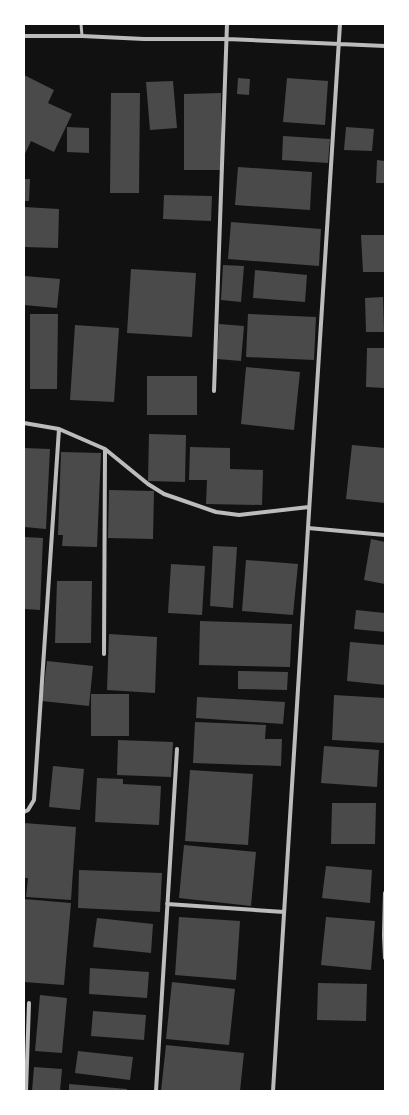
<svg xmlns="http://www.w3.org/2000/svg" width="409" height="1115" viewBox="0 0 409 1115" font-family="'PT Sans',sans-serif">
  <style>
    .building { fill: #4a4a4a }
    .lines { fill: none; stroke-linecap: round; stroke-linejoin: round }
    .service { stroke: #bcbcbc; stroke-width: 3 }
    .minor { stroke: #bcbcbc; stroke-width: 4 }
  </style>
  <rect width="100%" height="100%" fill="#111"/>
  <path class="building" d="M24 75 54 90 48 103 72 114 54 152 31 141 24 156Z
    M238 78 250 79 249 95 237 94Z
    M287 78 328 81 325 125 283 122Z
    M173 81 177 128 150 130 146 82Z
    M111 93H140L139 193H110Z
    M221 93V170H184V94Z
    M67 127 89 128V153L67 152Z
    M346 127 374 129 372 151 344 150Z
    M283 136 330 139 328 163 282 160Z
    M377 160 385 161V183H376Z
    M238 167 312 172 310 210 235 205Z
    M24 179H30L29 201H24Z
    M164 195 212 196 211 221 163 219Z
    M24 207 59 209 58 248 24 247Z
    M231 222 321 229 319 266 228 259Z
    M361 235H385V272H363Z
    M223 265 244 266 241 302 221 300Z
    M131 269 196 273 192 337 127 333Z
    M255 270 307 275 305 302 253 298Z
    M24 276 60 279 57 308 24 305Z
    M383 297 384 332H366L365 298Z
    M30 314H58L57 389H30Z
    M248 314 316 317 314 360 246 357Z
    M219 324 244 326 241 361 217 359Z
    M75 325 119 328 114 402 70 400Z
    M367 348H385V388L366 387Z
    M246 367 300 372 294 430 241 424Z
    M147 376H197V415H147Z
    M149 434 186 435 185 482 148 481Z
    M352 445 385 448V503L346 499Z
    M190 447 230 448V469L263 470 262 505 206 504 207 480H189Z
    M24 448 50 449 46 529 24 527Z
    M61 452 101 453 97 547 62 546 63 535H58Z
    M109 490 154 491 153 539 108 538Z
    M24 537 43 538 40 610 24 609Z
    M371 539 385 542V584L364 580Z
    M213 546 237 547 233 608 210 606Z
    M246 560 298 564 293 615 242 611Z
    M171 564 205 566 202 615 168 613Z
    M57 581H92L91 643H55Z
    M356 610 385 613V632L354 629Z
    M200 621 292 624 290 667 199 665Z
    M109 634 157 637 155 693 107 690Z
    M350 642 385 645V685L347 681Z
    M47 661 93 666 89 706 42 701Z
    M238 671 288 672 287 690 238 689Z
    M91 694H129V736H91Z
    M334 695 385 698V743L332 740Z
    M197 697 285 702 283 724 196 718Z
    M195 722 266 725 265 739H282L281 766 193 763Z
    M118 740 173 742 171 777 117 775Z
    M324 746 379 750 377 787 321 783Z
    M53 766 84 769 80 810 49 807Z
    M190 770 253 774 248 845 185 841Z
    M97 778 123 779V784L161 786 159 825 95 822Z
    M332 803H376L375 844H331Z
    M24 823 76 827 71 900 26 897 28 878H24Z
    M184 845 256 852 251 906 179 898Z
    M326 866 372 870 370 903 322 898Z
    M79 870 162 873 160 912 78 908Z
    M24 899 71 903 64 985 24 982Z
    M179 917 240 921 236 980 175 975Z
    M326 917 375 921 371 970 321 965Z
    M97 918 153 924 151 953 93 947Z
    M90 968 149 972 147 998 89 994Z
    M172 982 235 989 229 1045 166 1039Z
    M318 983 367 984 366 1021 317 1020Z
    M40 995 67 998 62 1053 35 1051Z
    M93 1011 146 1015 144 1040 91 1036Z
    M166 1045 244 1053 240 1091H161Z
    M78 1051 133 1057 130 1080 75 1073Z
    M34 1067 62 1069 60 1091H32Z
    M69 1084 127 1089V1091H69Z"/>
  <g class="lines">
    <path class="service" d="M81 24 82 36"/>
    <path class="minor" d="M24 36H82L144 39H227L385 46
      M214 391 227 24
      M24 423 59 429
      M308 528 385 535
      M104 654 105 449
      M24 812 28 810 34 800 59 429 105 449 148 484 164 494 216 512 239 515 309 507
      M385 893 384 935 385 958
      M167 904 284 912
      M26 1091 29 1003
      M156 1091 177 749
      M273 1091 308 528 340 24"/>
  </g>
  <rect width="409" height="1115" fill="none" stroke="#ffffff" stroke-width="50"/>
</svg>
